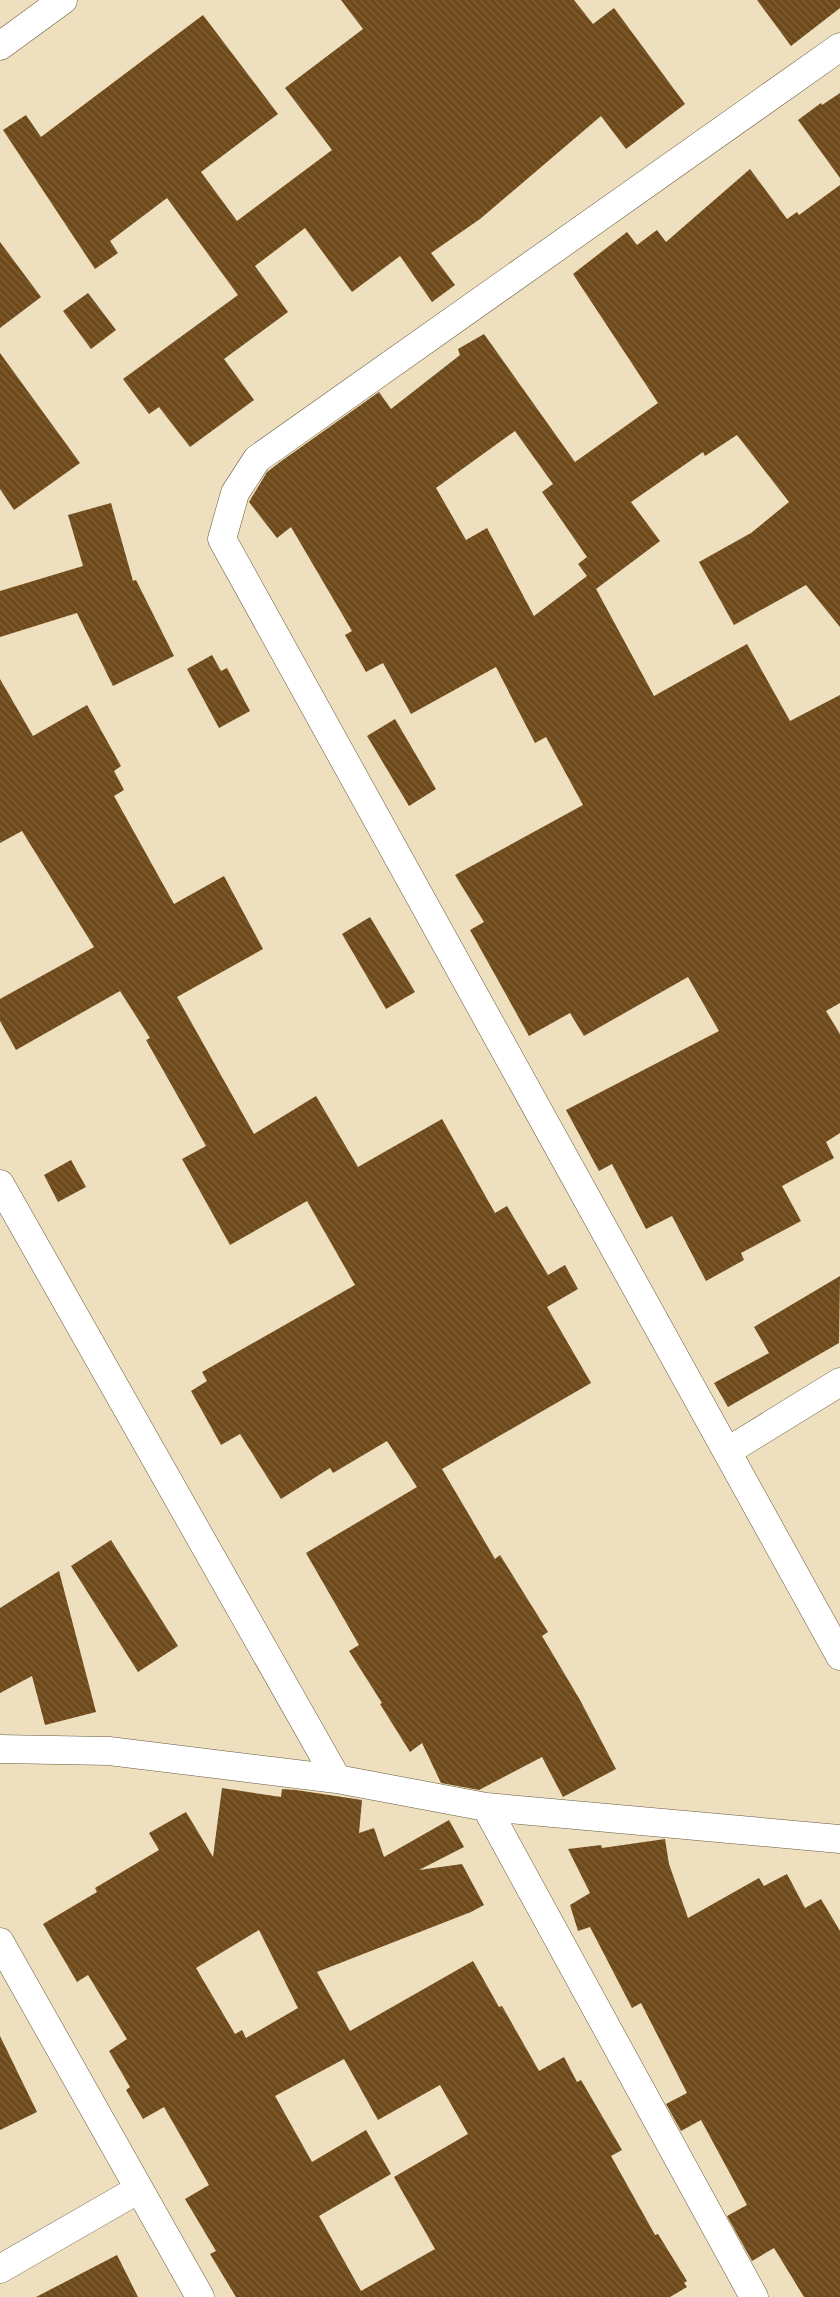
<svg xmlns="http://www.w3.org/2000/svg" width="840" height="2297" viewBox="0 0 840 2297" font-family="Lato,sans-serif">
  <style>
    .building { fill: url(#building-back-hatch); fill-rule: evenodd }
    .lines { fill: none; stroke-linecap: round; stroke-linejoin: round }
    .street-casing { stroke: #675a3e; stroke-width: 29 }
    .street { stroke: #fff; stroke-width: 28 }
  </style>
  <defs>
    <pattern id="building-back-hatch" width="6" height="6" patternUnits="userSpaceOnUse" patternTransform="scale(1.25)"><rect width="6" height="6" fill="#6e4919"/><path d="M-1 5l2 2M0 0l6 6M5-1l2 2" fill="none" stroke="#7f613a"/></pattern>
  </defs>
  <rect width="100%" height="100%" fill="#eedfbe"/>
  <path class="building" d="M341 0H574L593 24 614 8 685 104 626 149 601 116 480 219 431 253 455 285 432 302 400 256 352 292 305 228 255 266 288 312 224 359 254 400 190 447 159 407 149 414 123 379 238 295 167 198 110 241 118 253 95 269 3 130 26 115 41 137 203 15 278 114 201 172 237 221 332 150 285 88 363 29Z
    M757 0H840V8L791 46Z
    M840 93V178L798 120 821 103 822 105Z
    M750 169 787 219 797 212 799 215 840 185V627L806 585 734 625 699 562 751 533 789 502 737 435 705 456 703 452 631 502 660 541 596 589 595 587 654 696 747 644 790 721 840 695V1003L826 1011 840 1034V1133L826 1142 834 1158 782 1186 801 1221 741 1253 744 1260 706 1281 672 1216 646 1229 612 1164 599 1171 566 1110 719 1031 688 977 584 1036 570 1013 529 1036 470 930 484 922 455 875 583 805 546 737 535 743 496 667 411 714 383 663 366 672 345 635 352 631 291 527 277 538 249 502 267 472 280 462 379 392 391 409 460 355 458 349 484 334 575 462 658 403 573 274 627 232 637 245 657 230 666 242ZM515 431 553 484 542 492 587 557 578 564 587 576 534 616 487 528 466 540 436 488Z
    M0 242 41 297 0 328Z
    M88 293 116 330 91 349 63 311Z
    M0 353 80 463 14 510 0 489Z
    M111 503 133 581 136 580 174 656 113 686 77 613 0 637V591L83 566 68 515Z
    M212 655 221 671 227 668 250 711 219 728 187 669Z
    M0 679 33 736 87 705 121 766 114 771 124 790 114 796 174 904 224 876 263 949 177 997 254 1134 316 1096 358 1167 442 1119 495 1213 507 1206 548 1275 565 1265 578 1289 547 1307 591 1383 442 1469 495 1559 500 1555 548 1632 542 1636 580 1700 616 1769 563 1797 542 1757 479 1790 441 1783 422 1743 410 1752 380 1704 382 1703 349 1651 359 1645 306 1553 417 1487 387 1441 333 1473 330 1468 281 1499 240 1434 221 1445 191 1391 207 1381 202 1372 355 1285 307 1201 230 1245 182 1159 206 1146 146 1040 150 1038 120 991 16 1050 0 1021V999L94 947 22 831 0 843Z
    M395 719 436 789 409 806 367 736Z
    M370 917 415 992 386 1009 342 934Z
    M71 1160 86 1187 58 1202 44 1175Z
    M840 1276 839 1343 728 1407 714 1383 769 1353 754 1327Z
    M111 1540 178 1646 138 1672 71 1566Z
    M59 1571 96 1712 45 1725 32 1676 0 1693V1608Z
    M222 1788 281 1797 282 1789 296 1790 362 1800 359 1833 374 1828 384 1857 449 1820 464 1847 419 1870 462 1864 484 1905 471 1912 317 1972 350 2031 473 1961 499 2007 502 2006 539 2071 564 2057 577 2082 581 2080 622 2150 611 2156 655 2235 658 2234 687 2281 684 2283 687 2287 670 2297H236L210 2254 216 2251 185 2199 209 2185 164 2107 143 2119 126 2090 130 2087 109 2051 127 2039 88 1975 77 1982 43 1924 97 1892 95 1888 159 1850 149 1833 186 1812 213 1857ZM259 1930 298 2008 246 2038 242 2030 235 2034 196 1968ZM344 2059 378 2120 440 2085 468 2134 394 2177 435 2249 361 2291 319 2216 391 2174 366 2130 312 2162 275 2096Z
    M665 1839 669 1864 688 1918 759 1878 764 1886 787 1874 805 1908 821 1899 840 1931V2297H804L774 2248 752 2261 727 2216 747 2205 701 2120 681 2131 666 2104 687 2093 641 2003 632 2008 590 1927 578 1931 570 1905 590 1893 568 1849 601 1845 602 1848Z
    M0 2036 37 2112 0 2130Z
    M117 2255 138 2297H36Z"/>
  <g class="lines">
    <g class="street-casing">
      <path id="street" d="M0 46 63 0
        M840 47 257 459 235 493 222 539 840 1656
        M0 1184 337 1779
        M728 1451 840 1382
        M0 1749 109 1751 337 1779 486 1807 840 1839
        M486 1807 754 2297
        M0 1942 200 2297
        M0 2269 139 2189"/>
    </g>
    <use href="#street" class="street"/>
  </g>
</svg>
